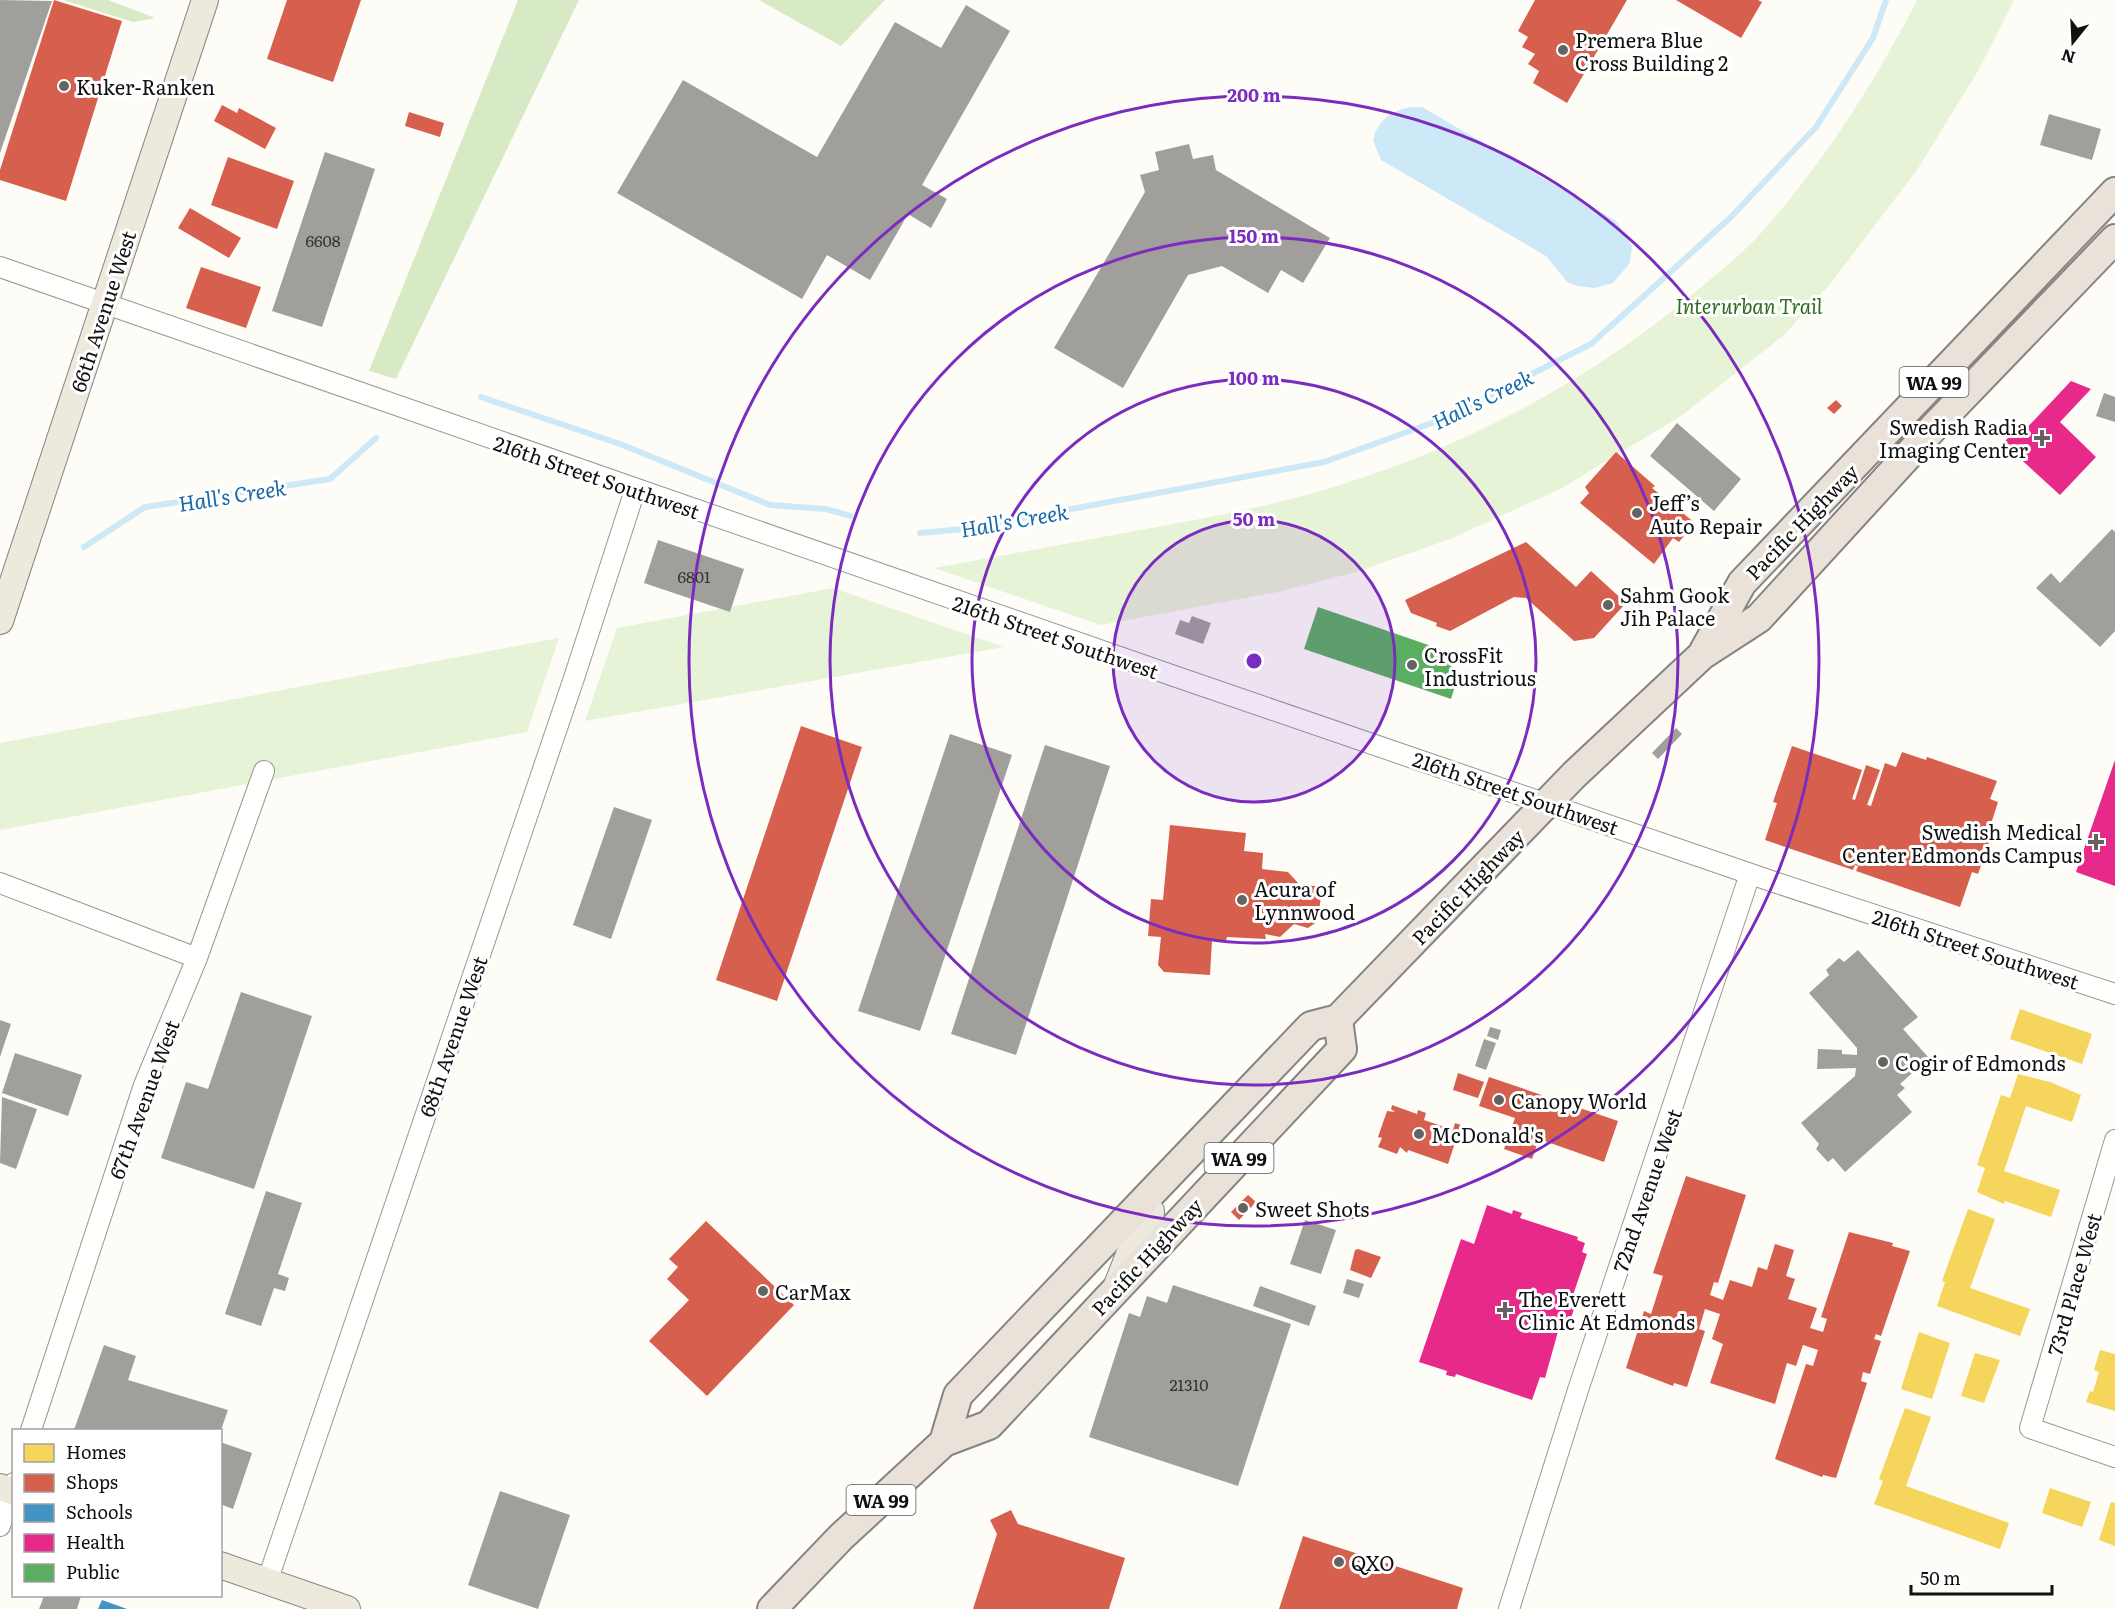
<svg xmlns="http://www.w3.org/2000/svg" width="2115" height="1609" viewBox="0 0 2115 1609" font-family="Literata,serif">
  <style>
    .green { fill: #e7f3d7 }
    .forest { fill: #d8eac5 }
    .water { fill: #cde8f7 }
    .homes { fill: #f6d55c }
    .shops { fill: #d6604d }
    .schools { fill: #4393c3 }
    .health { fill: #e7298a }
    .public { fill: #5aae61 }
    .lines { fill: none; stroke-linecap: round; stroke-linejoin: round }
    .stream { stroke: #cde8f7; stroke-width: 6 }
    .building { fill: #a19f9c }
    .minor-casing { stroke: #979795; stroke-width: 22 }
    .major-casing { stroke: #858482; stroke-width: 28 }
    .highway-casing { stroke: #858482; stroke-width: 32 }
    .minor { stroke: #fffffe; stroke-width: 20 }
    .major { stroke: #ede9dc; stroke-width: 26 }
    .highway { stroke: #eae1d8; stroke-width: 28 }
    .ring { fill: none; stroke: #7b2cbf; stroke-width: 3 }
    .poi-dot { fill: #646362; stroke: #fff; stroke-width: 2 }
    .labels { text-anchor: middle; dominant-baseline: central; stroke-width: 6; stroke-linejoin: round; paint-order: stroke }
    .number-label { font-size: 16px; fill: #353434 }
    .shield { fill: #fff; stroke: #585858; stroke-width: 1.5 }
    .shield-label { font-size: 18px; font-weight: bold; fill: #111 }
    .poi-label { font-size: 20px; fill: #111; stroke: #fff; text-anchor: start }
    .park-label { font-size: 20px; font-style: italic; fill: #2f6b1f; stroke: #fff }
    .street-label { font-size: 20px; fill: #111; stroke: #fff }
    .water-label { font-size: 21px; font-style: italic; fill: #1768a6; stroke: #fff }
    .centre { fill: #7b2cbf; stroke: #fff; stroke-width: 3 }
    .ring-label { font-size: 18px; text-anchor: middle; font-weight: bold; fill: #7b2cbf; stroke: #fff; stroke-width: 6; stroke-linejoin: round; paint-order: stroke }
  </style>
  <rect width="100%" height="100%" fill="#fdfcf7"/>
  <path class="green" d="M1917 0H2014L1978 71 1917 170 1830 284 1783 336 1681 416 1562 488 1450 539 1356 572 1278 592 1101 625 934 568C1005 555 1075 542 1146 529 1201 519 1256 509 1310 494 1451 455 1587 384 1699 289 1720 271 1742 254 1761 233 1823 164 1875 82 1917 0Z
    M833 588 1004 647 585 721 617 628Z
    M559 638 527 732 0 830V743Z"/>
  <path class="forest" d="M63 0H108L155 18 133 22Z
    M518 0H579L396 379 369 371Z
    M759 0H885L841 46Z"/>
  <path class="water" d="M1411 107H1422L1616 221 1632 246 1630 263 1613 283 1595 288 1577 286 1567 282 1546 256 1381 160 1373 140C1378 120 1391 111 1411 107Z"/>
  <path class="homes" d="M2020 1009 2092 1034 2082 1064 2010 1039Z
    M2018 1074 2050 1082 2081 1095 2072 1122 2026 1106 2004 1171 2060 1190 2051 1217 2005 1201 2004 1204 1977 1192 1985 1168 1977 1165 2001 1095 2010 1098Z
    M1968 1209 1995 1219 1970 1288 2030 1309 2020 1336 1937 1306 1945 1282 1942 1281Z
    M1919 1332 1950 1343 1932 1399 1901 1389Z
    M2100 1350 2115 1354V1411L2086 1402 2090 1391 2093 1392 2099 1372 2094 1370Z
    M1975 1353 2000 1360 1984 1403 1961 1396Z
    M1905 1408 1931 1417 1906 1486 2009 1523 2000 1549 1874 1504 1883 1481 1879 1479Z
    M2050 1488 2091 1502 2082 1527 2042 1513Z
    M2111 1502 2115 1503V1546L2099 1540Z"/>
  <path class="shops" d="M54 0 122 21 66 201 0 180V170Z
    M287 0H361L333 82 267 59Z
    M1535 0H1627L1567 103 1533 83 1539 71 1528 64 1535 54 1522 47 1528 37 1518 31Z
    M1676 0H1758L1762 2 1741 38Z
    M222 105 237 113 239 108 276 128 265 149 214 121Z
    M409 112 444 123 440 137 405 126Z
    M228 157 294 181 277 229 211 205Z
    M190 208 241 238 229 258 178 228Z
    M201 267 261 287 246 328 186 308Z
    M1836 400 1842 406 1834 414 1827 408Z
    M1616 452 1655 486 1652 488 1695 523 1679 542 1673 538 1654 564 1580 503 1589 493 1585 487Z
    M1526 542 1576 587 1591 571 1626 603 1594 638 1574 641 1526 598 1514 597 1450 631 1436 626 1437 623 1411 613 1405 600Z
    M801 726 862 747 777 1001 716 980Z
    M1792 746 1862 770 1852 799 1855 800 1866 765 1880 770 1867 805 1871 806 1885 763 1896 767 1902 752 1926 760 1927 757 1997 781 1990 799 1998 802 1988 833 1992 835 1978 874 1972 872 1960 907 1856 871 1858 866 1855 865 1853 870 1765 840 1777 803 1773 802Z
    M1170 825 1246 833 1244 851 1263 853 1262 869 1288 872 1299 884 1322 887 1318 921 1308 928 1294 924 1280 937 1265 934 1266 939 1227 937 1226 942 1212 941 1210 975 1164 972 1158 965 1161 937 1148 936 1151 899 1163 900Z
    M1458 1073 1484 1082 1478 1098 1453 1090Z
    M1489 1077 1618 1121 1604 1162 1539 1139 1532 1159 1504 1149 1515 1118 1479 1106Z
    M1392 1105 1417 1114 1418 1110 1426 1113 1424 1120 1453 1130 1455 1123 1461 1125 1448 1164 1408 1150 1407 1153 1400 1147 1397 1154 1378 1147 1382 1138 1378 1137 1387 1111 1395 1112 1391 1109Z
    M1686 1176 1746 1195 1718 1283 1714 1282 1710 1295 1723 1300 1730 1280 1752 1287 1758 1267 1767 1270 1775 1244 1794 1250 1786 1276 1795 1279 1788 1299 1817 1308 1810 1328 1823 1332 1827 1319 1821 1317 1849 1232 1893 1243 1892 1246 1910 1251 1881 1336 1876 1334 1874 1339 1881 1341 1870 1374 1863 1372 1861 1381 1867 1383 1836 1478 1823 1475 1822 1477 1775 1459 1806 1364 1813 1366 1818 1350 1803 1345 1796 1366 1787 1363 1775 1404 1710 1383 1723 1344 1712 1339 1720 1314 1705 1309 1699 1329 1705 1331 1687 1387 1674 1383 1673 1386 1626 1368 1644 1311 1651 1314 1663 1276 1653 1273Z
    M1248 1195 1256 1202 1239 1220 1231 1212Z
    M706 1221 794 1305 707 1396 649 1341 689 1300 667 1279 678 1267 669 1259Z
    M1358 1249 1381 1257 1371 1278 1350 1270 1355 1250Z
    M1011 1510 1018 1524 1125 1558 1109 1609H973L997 1534 990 1520Z
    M1303 1536 1463 1588 1457 1609H1279Z"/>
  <path class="schools" d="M102 1600 127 1609H98Z"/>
  <path class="health" d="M2071 381 2091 389 2060 422 2096 457 2060 495 2003 443 2017 429 2022 433Z
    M2115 760V886L2076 872Z
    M1487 1205 1512 1214 1513 1210 1522 1213 1520 1218 1578 1237 1577 1240 1585 1243 1582 1252 1587 1254 1573 1295 1578 1297 1569 1324 1565 1322 1562 1330 1559 1328 1545 1378 1540 1377 1532 1400 1456 1374 1455 1377 1446 1375 1447 1371 1419 1362 1461 1239 1474 1244Z"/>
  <path class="public" d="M1318 607 1440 649 1458 677 1451 699 1304 649Z"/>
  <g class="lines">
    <path class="stream" d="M481 397 620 444 770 505 826 509 851 516
      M920 533 964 529 1324 462 1443 419 1591 344 1731 217 1816 127 1873 38 1886 0
      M84 547 145 507 330 479 376 438"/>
  </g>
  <path class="building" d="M0 0 52 1 0 153Z
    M966 5 1010 31 922 185 947 199 931 228 908 214 870 280 827 255 802 299 617 193 683 80 817 157 895 22 941 48Z
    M2049 114 2101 129 2092 160 2040 145Z
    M1189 144 1193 159 1213 155 1216 170 1330 238 1303 283 1281 270 1268 293 1222 266 1188 275 1123 388 1054 348 1145 192 1140 175 1159 170 1155 152Z
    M325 152 375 169 322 327 272 311Z
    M2104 393 2115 397V422L2096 416Z
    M1677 423 1741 479 1714 511 1650 456Z
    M2112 529 2115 532V631L2100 647 2036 588 2051 573 2060 583Z
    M658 540 744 569 730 612 644 583Z
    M1192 616 1211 623 1203 644 1175 634 1180 620 1189 623Z
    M1676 728 1682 734 1658 759 1652 753Z
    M950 734 1012 755 920 1031 858 1011Z
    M1045 745 1110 766 1016 1055 951 1034Z
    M614 807 652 820 611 939 573 925Z
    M1858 950 1918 1017 1903 1029 1929 1058 1900 1084 1905 1088 1897 1095 1912 1112 1845 1172 1833 1158 1828 1162 1816 1149 1819 1144 1801 1123 1855 1076 1856 1068 1817 1069 1818 1049 1842 1050V1054L1857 1055V1048L1809 993 1829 975 1826 970 1839 958 1844 962Z
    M241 992 312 1016 254 1189 161 1158 186 1082 208 1089Z
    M0 1020 11 1024 0 1057Z
    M1490 1027 1501 1030 1498 1040 1487 1036Z
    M1484 1039 1496 1043 1486 1070 1475 1066Z
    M15 1053 82 1075 68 1116 2 1093Z
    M2 1097 37 1109 16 1169 0 1163Z
    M266 1191 302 1203 278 1274 289 1278 285 1291 274 1288 261 1326 225 1314Z
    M1305 1220 1336 1230 1321 1274 1290 1264Z
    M1347 1279 1364 1284 1359 1298 1343 1293Z
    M1173 1285 1291 1324 1238 1486 1089 1437 1129 1313 1140 1317 1147 1296 1167 1303Z
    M1260 1286 1316 1306 1309 1326 1253 1306Z
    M104 1345 136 1356 128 1380 228 1410 221 1430H74Z
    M220 1442 252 1453 233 1509 220 1504Z
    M500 1491 570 1515 538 1609 468 1585Z
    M44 1596H81L77 1609H39Z"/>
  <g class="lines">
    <g class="minor-casing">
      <path id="minor" d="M0 267 1174 676 1774 882 2115 994
        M0 883 197 958
        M2115 1140 2030 1428 2115 1457
        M31 1430 144 1085 197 958 264 771
        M0 1526 14 1483
        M267 1582 574 678 635 490
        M1509 1609 1578 1390 1750 874"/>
    </g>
    <g class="major-casing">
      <path id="major" d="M0 621 205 0
        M1116 1288 1136 1237 1150 1221 1151 1211 1144 1202
        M0 1487 14 1492
        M220 1565 347 1609"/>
    </g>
    <g class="highway-casing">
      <path id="highway" d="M1704 651 1742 583 2115 192
        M944 1442 958 1395 1311 1026 1338 1019 1574 775 1702 655 1759 618 1934 427 2115 239
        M772 1609 841 1537 944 1442 989 1425 1342 1049 1338 1019"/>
    </g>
    <use href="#minor" class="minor"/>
    <use href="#major" class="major"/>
    <use href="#highway" class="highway"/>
  </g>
  <circle cx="1254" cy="661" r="141" fill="#7b2cbf" fill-opacity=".12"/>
  <g class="ring">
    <circle cx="1254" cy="661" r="141"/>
    <circle cx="1254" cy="661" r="282"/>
    <circle cx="1254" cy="661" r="424"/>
    <circle cx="1254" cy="661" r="565"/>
  </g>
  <g class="poi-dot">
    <circle cx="1563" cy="50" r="6"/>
    <circle cx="64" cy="86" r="6"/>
    <path d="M2039 429h6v6h6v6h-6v6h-6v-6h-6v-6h6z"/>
    <circle cx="1637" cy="513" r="6"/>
    <circle cx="1608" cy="605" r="6"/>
    <circle cx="1412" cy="665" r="6"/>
    <path d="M2093 833h6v6h6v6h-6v6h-6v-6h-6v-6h6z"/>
    <circle cx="1242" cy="900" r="6"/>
    <circle cx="1883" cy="1062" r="6"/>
    <circle cx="1499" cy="1100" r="6"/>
    <circle cx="1419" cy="1134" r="6"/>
    <circle cx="1243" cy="1208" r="6"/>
    <circle cx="763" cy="1291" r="6"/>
    <path d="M1502 1301h6v6h6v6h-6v6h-6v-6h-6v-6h6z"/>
    <circle cx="1339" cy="1562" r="6"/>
  </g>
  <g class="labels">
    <g class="number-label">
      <text x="323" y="240">6608</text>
      <text x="694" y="576">6801</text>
      <text x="1189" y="1384">21310</text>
    </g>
    <g class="shield">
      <rect x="1899.5" y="367" width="69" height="30" rx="4.5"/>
      <rect x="1204.5" y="1143" width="69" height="30" rx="4.5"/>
      <rect x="846.5" y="1485" width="69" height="30" rx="4.5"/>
    </g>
    <g class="shield-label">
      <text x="1934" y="382">WA 99</text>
      <text x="1239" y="1158">WA 99</text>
      <text x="881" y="1500">WA 99</text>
    </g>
    <g class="poi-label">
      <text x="1575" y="39">Premera Blue<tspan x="1575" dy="23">Cross Building 2</tspan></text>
      <text x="76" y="86">Kuker-Ranken</text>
      <text x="2028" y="426" text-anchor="end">Swedish Radia<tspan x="2028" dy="23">Imaging Center</tspan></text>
      <text x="1649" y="502">Jeff’s<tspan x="1649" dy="23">Auto Repair</tspan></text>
      <text x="1620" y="594">Sahm Gook<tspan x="1620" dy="23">Jih Palace</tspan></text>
      <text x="1424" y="654">CrossFit<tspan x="1424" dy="23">Industrious</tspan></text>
      <text x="2082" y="831" text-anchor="end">Swedish Medical<tspan x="2082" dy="23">Center Edmonds Campus</tspan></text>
      <text x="1254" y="888">Acura of<tspan x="1254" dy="23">Lynnwood</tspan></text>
      <text x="1895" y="1062">Cogir of Edmonds</text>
      <text x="1511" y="1100">Canopy World</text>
      <text x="1431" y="1134">McDonald's</text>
      <text x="1255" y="1208">Sweet Shots</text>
      <text x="775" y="1291">CarMax</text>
      <text x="1518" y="1298">The Everett<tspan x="1518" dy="23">Clinic At Edmonds</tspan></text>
      <text x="1351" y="1562">QXO</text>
    </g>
    <g class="park-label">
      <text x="1749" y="305">Interurban Trail</text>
    </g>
    <g class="street-label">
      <text transform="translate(102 311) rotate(-72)">66th Avenue West</text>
      <text transform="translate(597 476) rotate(19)">216th Street Southwest</text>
      <text transform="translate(1801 521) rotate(-46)">Pacific Highway</text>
      <text transform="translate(1056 636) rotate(19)">216th Street Southwest</text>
      <text transform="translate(1516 792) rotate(19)">216th Street Southwest</text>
      <text transform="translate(1467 886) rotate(-46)">Pacific Highway</text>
      <text transform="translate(1976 948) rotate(18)">216th Street Southwest</text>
      <text transform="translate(452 1036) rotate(-71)">68th Avenue West</text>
      <text transform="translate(143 1099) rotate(-70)">67th Avenue West</text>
      <text transform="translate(1646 1190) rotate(-71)">72nd Avenue West</text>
      <text transform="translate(1146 1256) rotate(-47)">Pacific Highway</text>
      <text transform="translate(2073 1284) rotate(-74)">73rd Place West</text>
    </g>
    <g class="water-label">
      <text transform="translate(1482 398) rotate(-26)">Hall's Creek</text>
      <text transform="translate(232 494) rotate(-9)">Hall's Creek</text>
      <text transform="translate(1014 519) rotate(-10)">Hall's Creek</text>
    </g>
  </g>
  <circle cx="1254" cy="661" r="9" class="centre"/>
  <g class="ring-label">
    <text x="1254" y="102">200 m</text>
    <text x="1254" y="243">150 m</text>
    <text x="1254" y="385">100 m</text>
    <text x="1254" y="526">50 m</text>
  </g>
  <rect x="12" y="1429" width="210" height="168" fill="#ffffff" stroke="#a0a0a0" stroke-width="1.5"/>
  <rect x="24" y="1444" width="30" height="18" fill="#f6d55c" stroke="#a0a0a0" stroke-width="1.5"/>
  <text x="66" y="1459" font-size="18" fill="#111111">Homes</text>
  <rect x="24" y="1474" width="30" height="18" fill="#d6604d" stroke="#a0a0a0" stroke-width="1.5"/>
  <text x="66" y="1489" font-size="18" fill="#111111">Shops</text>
  <rect x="24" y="1504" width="30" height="18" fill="#4393c3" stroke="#a0a0a0" stroke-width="1.5"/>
  <text x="66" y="1519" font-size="18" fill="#111111">Schools</text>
  <rect x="24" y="1534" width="30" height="18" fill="#e7298a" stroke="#a0a0a0" stroke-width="1.5"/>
  <text x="66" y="1549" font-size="18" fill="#111111">Health</text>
  <rect x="24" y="1564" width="30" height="18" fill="#5aae61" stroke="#a0a0a0" stroke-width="1.5"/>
  <text x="66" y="1579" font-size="18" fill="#111111">Public</text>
  <g transform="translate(2073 42) rotate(198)" stroke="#ffffff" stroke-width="4.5" paint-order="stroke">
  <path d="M0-4.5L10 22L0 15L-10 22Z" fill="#111111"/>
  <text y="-9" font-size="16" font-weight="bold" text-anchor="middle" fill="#111111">N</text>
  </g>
  <path d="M1911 1585v9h141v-9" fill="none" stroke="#111111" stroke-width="3"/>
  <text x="1920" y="1585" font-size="18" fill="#111111" stroke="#ffffff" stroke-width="4.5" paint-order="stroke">50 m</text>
</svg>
